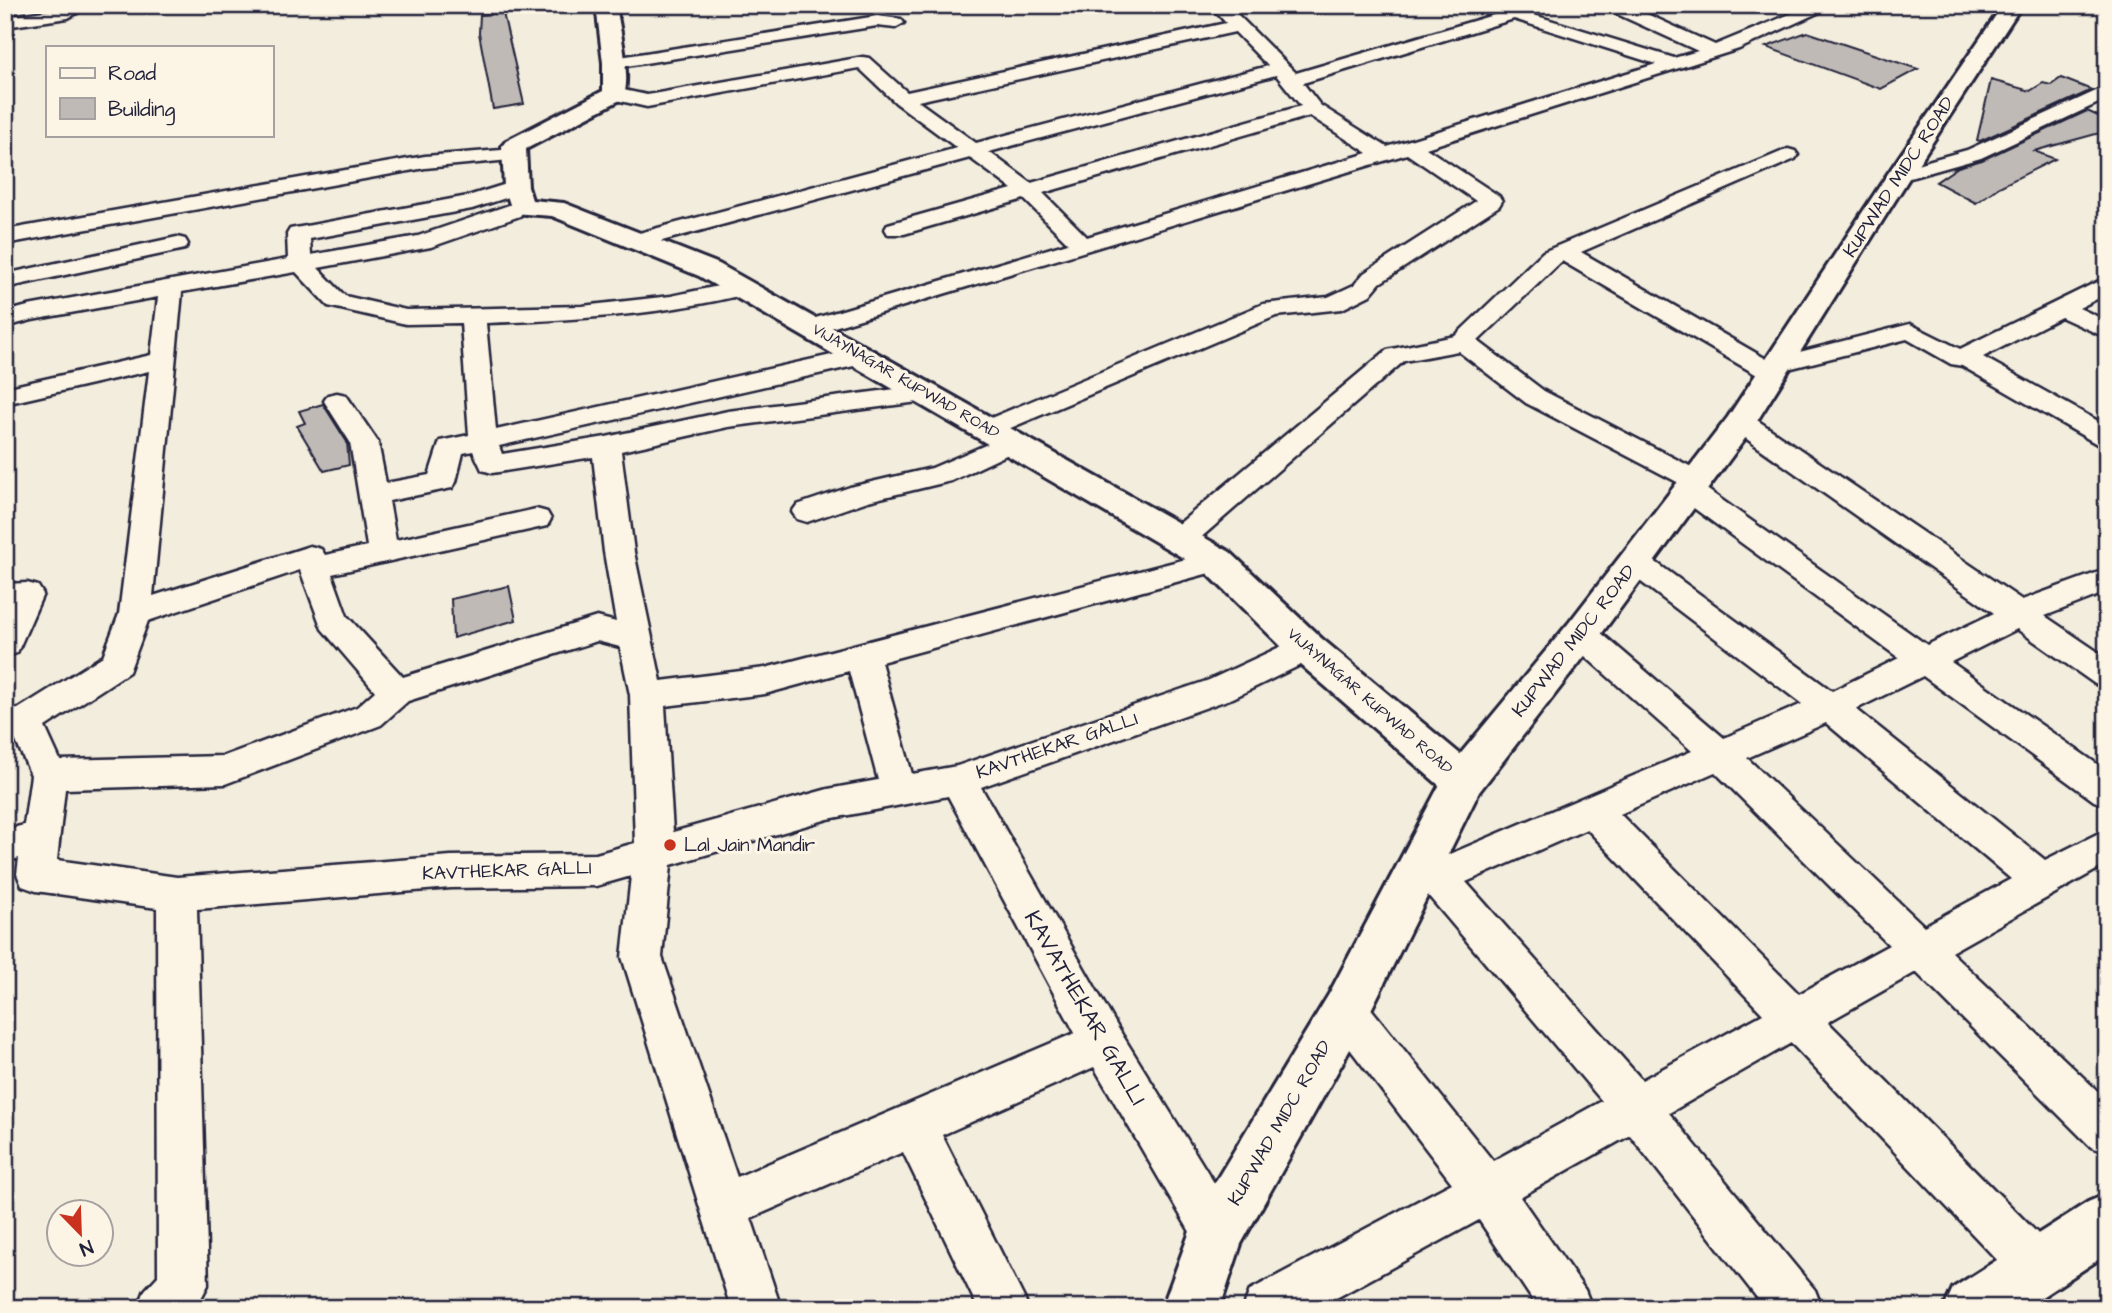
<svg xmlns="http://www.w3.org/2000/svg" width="2112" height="1313" viewBox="0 0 2112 1313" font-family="'Architects Daughter',sans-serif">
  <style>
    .building { fill: #bfbab6; stroke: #22223b; stroke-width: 2 }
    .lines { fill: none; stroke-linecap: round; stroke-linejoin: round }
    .street-casing { stroke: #22223b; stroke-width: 5 }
    .secondary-casing { stroke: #22223b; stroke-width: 6 }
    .primary-casing { stroke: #22223b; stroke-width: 6 }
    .street { fill: #fcf5e5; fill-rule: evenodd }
    .secondary { fill: #fcf5e5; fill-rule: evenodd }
    .primary { fill: #fcf5e5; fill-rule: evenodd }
    .poi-dot { fill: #c8321e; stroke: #fcf5e5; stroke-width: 2.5 }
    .labels { text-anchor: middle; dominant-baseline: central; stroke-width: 6; stroke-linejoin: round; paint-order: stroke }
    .far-street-label { font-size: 16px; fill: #22223b; stroke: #fcf5e5 }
    .street-label { font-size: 19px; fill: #22223b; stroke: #fcf5e5 }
    .poi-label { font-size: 19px; fill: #22223b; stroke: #fcf5e5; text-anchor: start }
    .near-street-label { font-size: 23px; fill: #22223b; stroke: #fcf5e5 }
  </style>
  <rect width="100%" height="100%" fill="#f3edde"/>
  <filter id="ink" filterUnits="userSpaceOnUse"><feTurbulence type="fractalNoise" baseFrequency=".0143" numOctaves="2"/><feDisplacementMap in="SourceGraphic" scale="14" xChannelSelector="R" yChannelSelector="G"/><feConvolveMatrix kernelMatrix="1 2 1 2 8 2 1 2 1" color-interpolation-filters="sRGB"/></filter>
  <g filter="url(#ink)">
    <path class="building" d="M503 13 524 104 493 109 479 33 480 15Z
      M1807 32 1918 69 1881 89 1766 47Z
      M2061 78 2092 90 1980 141 1977 140 1991 80 2030 91 2043 83 2051 85Z
      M2087 111 2107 120V131L2034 151 2055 159 1999 187 1976 203 1936 182 1958 167 1982 160Z
      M323 404 347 442 349 465 324 471 297 426 305 423 299 411Z
      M509 586 516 620 453 638 451 599Z"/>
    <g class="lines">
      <g class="street-casing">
        <path id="street" d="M68 5H91L68 18 5 27V17L58 9Z
          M1210 5H1228L1296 73 1514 9 1674 58 1698 51 1615 13 1613 9 1615 5H1627L1715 45 1812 5H1835L1739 49 1426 148 1499 196 1502 201 1499 206 1380 283 1370 295 1342 309 1276 316 989 437 979 435 975 429 979 423 1263 304 1328 297 1354 285 1364 273 1476 201 1407 154 811 334 802 332 799 327 802 322 1068 243 1024 199 904 234H888L885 229 888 224 1012 189 970 158 636 248 628 246 625 241 628 236 957 148 896 103 859 68 647 107 607 98 605 94 607 90 614 88 647 95 863 57 869 58 907 92 1226 23ZM1514 19 1656 64 1387 147 1320 105 1303 83ZM1235 32 1268 66 976 143 918 101ZM1276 75 1301 106 1031 183 989 152ZM1310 116 1368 153 1087 237 1043 193Z
          M877 16 901 19 904 23 895 28 877 26 614 68 605 63 614 58Z
          M2107 86V99L1981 158 1899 181 1892 179 1888 175 1892 171 1967 150Z
          M514 149 521 151 524 155 521 159 425 168 5 244V230L425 156Z
          M1788 149 1795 151 1798 155 1795 159 1581 252 1768 360 1910 324 1960 349 2107 277V294L2079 308 2107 321V338L2061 317 1983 357 2107 426V446L2097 444 1962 366 1951 364 1907 339 1784 370 1786 373 1782 379 1773 381 1764 379 1562 261 1478 341 1544 391 1707 475 1711 481 1705 488 1927 645 1994 613 1731 428 1727 422 1731 416 1741 414 1751 416 2022 600 2107 569V592L2045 616 2107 658V687L2095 684 2017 629 1951 662 2107 771V806L2094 801 1923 676 1856 709 2045 860 2107 829V864L1951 952 2107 1100V1153L2091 1147 1916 972 1828 1022 2054 1250 2061 1267 2054 1284 2037 1291 2020 1284 1791 1043 1669 1113 1815 1290 1822 1308H1765L1630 1135 1520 1197 1585 1290 1592 1308H1538L1479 1220 1318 1308H1243L1250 1290 1452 1183 1331 1024 1325 1010 1331 996 1346 990 1361 996 1493 1161 1602 1101 1410 874 1405 862 1410 850C1424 846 1433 846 1443 857L1692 751 1569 642 1565 634 1569 626 1581 622 1593 626 1724 738 1802 704 1624 569 1620 562 1624 555 1635 552 1646 555 1832 691 1899 658 1680 498 1675 491 1681 484 1526 403 1458 351 1404 361 1190 547 1179 550 1168 547 1164 540 1168 533 1387 350 1455 336 1543 252ZM1826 723 2011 879 1924 926 1747 758ZM1715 772 1889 945 1799 994 1620 814ZM1587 829 1763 1014 1642 1080 1466 882Z
          M516 181 524 182 527 187 524 192 472 209 310 239 311 255 418 236 512 204 520 206 523 211 520 216 431 247 318 268 345 296 406 310 582 306 671 296 742 281 750 283 754 288 750 293C663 315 576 320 486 323L496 430 863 348 872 351 876 356 872 361 863 364 499 446 502 454 606 437 728 411 926 385 935 387 939 393 935 399 926 401 728 427 621 451 634 552 661 681 765 668 1217 551 1228 554 1232 561 1228 568 881 662 912 774 957 766 1209 680 1295 640 1307 636 1319 640 1324 648 1319 656 1233 698 981 787 1118 1028 1234 1215 1241 1232 1234 1249 1217 1256 1200 1249 1094 1067 942 1135 1029 1308H978L903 1152 751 1218 781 1308H731L622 957 631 876 596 886 451 888 197 909 208 1285 196 1308H138L145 1290 158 1276 157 908 36 891 22 886 17 874 19 858 5 862V830L24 825 31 775 14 737H5V711L18 709 103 656 119 614 149 371 5 404V388L151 355 158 297 32 320 5 327V312L28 306 288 259 287 234 290 229 468 196ZM296 272 328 306 406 324 461 323 469 435 440 441 429 475 386 483 378 442 346 395 337 393 328 395 324 401 350 442 367 546 325 555 321 549 310 546 153 596 182 292ZM473 451 482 470 492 473 593 457 604 552 616 622 597 617 403 677 347 616 332 574 547 526 551 519 547 512 536 509 396 540 389 501 452 488 456 482 463 453ZM300 570 322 629 375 691 357 707 224 756 60 760 45 727 129 672 148 621ZM597 641 620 647 630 695 635 843 596 854 451 856 177 877 57 860 65 789 225 784 381 725 408 701ZM849 671 878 780 828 789 673 832 665 706 765 694ZM948 796 1075 1033 737 1177 662 957 671 865 828 819Z
          M177 237 185 239 188 244 185 249 5 288V274Z
          M1011 434 1021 436 1025 442 1021 448 951 481 868 501 807 522 797 519 792 512 797 505 850 487 932 468Z
          M27 583 38 586 43 594 17 653 5 657V584Z"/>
      </g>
      <g class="secondary-casing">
        <path id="secondary" d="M596 5H616C619 25 633 83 622 99L526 149 528 187 532 200 564 203 719 264 1230 552 1321 638 1478 769 1484 781 1478 793 1463 798 1448 793 1293 658 1204 570 699 276 552 216 513 213 504 187 502 146 506 141 603 91V63Z
          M2107 1194V1254L2025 1308H1944L1953 1288 2088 1202Z"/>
      </g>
      <g class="primary-casing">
        <path id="primary" d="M2003 5H2022L1911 175 1752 429 1594 644 1479 792 1363 1026 1241 1244 1220 1308H1162L1197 1212 1329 994 1448 769 1568 624 1728 417 1887 175Z"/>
      </g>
      <use href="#street" class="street"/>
      <use href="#secondary" class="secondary"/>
      <use href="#primary" class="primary"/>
    </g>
  </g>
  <circle class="poi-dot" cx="670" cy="845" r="7"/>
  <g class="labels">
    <g class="far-street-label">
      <text transform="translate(906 381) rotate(30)">VIJAYNAGAR KUPWAD ROAD</text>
      <text transform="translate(1370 701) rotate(41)">VIJAYNAGAR KUPWAD ROAD</text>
    </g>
    <g class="street-label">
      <text transform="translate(1899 177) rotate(-57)">KUPWAD MIDC ROAD</text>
      <text transform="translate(1574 641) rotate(-52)">KUPWAD MIDC ROAD</text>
      <text transform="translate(1057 746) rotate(-19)">KAVTHEKAR GALLI</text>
      <text transform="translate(507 871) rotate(-2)">KAVTHEKAR GALLI</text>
      <text transform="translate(1280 1123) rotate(-60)">KUPWAD MIDC ROAD</text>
    </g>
    <g class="poi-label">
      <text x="684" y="845">Lal Jain Mandir</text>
    </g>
    <g class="near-street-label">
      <text transform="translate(1085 1008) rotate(60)">KAVATHEKAR GALLI</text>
    </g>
  </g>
  <rect width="2112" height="1313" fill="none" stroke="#fcf5e5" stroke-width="28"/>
  <rect x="14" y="14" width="2084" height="1285" fill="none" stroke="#22223b" stroke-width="2.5" filter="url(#ink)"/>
  <rect x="46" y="46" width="228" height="91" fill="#fcf5e5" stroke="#a5a1a1" stroke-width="2"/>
  <rect x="60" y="68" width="35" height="10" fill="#fcf5e5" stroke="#a5a1a1" stroke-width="2"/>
  <text x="108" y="80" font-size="21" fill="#22223b">Road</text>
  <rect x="60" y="98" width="35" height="21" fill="#bfbab6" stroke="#a5a1a1" stroke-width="2"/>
  <text x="108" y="116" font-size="21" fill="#22223b">Building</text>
  <g transform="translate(80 1233) rotate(157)"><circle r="33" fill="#fcf5e5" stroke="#a5a1a1" stroke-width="2"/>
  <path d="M0-5L12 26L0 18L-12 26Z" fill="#c8321e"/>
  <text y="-10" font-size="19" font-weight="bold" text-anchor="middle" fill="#22223b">N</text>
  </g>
</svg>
